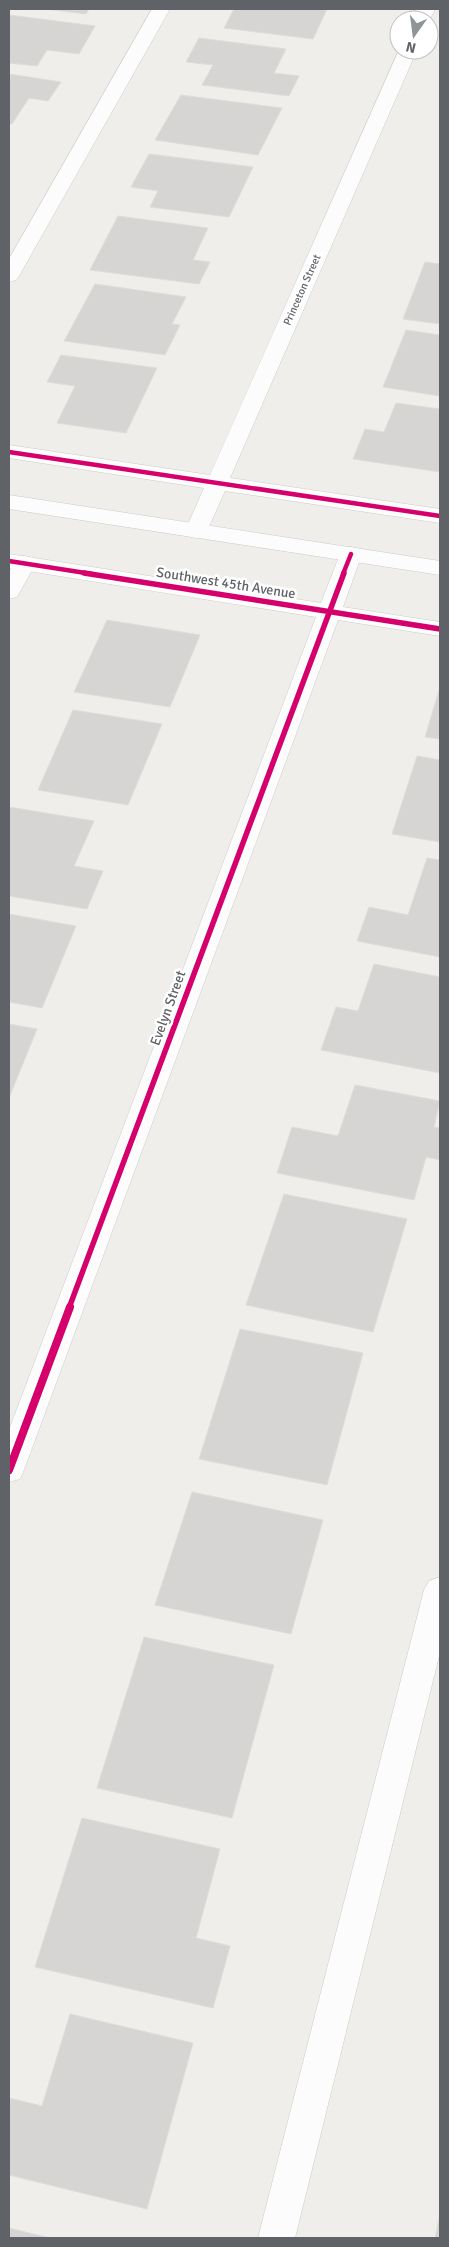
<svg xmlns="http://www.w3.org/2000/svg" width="449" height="2247" viewBox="0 0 449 2247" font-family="Signika,sans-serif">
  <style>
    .building { fill: #d6d5d3; stroke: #deddd9 }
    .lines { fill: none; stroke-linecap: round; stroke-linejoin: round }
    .service-casing { stroke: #cbcccc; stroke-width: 1 }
    .minor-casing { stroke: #cbcccc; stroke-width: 1 }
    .secondary-casing { stroke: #cacacb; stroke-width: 1 }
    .service { fill: #fdfcfc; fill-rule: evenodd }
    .minor { fill: #fdfcfc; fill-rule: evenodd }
    .secondary { fill: #fdfcfc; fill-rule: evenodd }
    .cycleway-far2-casing { stroke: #fff; stroke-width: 7 }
    .cycleway-far1-casing { stroke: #fff; stroke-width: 9 }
    .cycleway-casing { stroke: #fff; stroke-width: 11 }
    .cycleway-far2 { stroke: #d6006c; stroke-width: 4.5 }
    .cycleway-far1 { stroke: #d6006c; stroke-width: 5.5 }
    .cycleway { stroke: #d6006c; stroke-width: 8 }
    .labels { text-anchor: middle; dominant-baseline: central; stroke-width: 5; stroke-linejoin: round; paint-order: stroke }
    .far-street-label { font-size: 11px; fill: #5f6368; stroke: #fff }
    .street-label { font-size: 14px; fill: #5f6368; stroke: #fff }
  </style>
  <rect width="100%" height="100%" fill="#efeeea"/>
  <path class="building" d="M45 9H89L86 14Z
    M234 9H327L313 39 224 28Z
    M9 15 95 26 79 54 47 50 37 66 9 63Z
    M199 38 286 49 274 73 299 76 289 96 202 85 213 65 186 62Z
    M9 74 61 82 48 101 29 98 12 124H9Z
    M181 95 282 108 258 155 155 140Z
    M149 154 253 167 229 217 150 207 158 191 131 187Z
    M118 216 208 228 193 260 210 262 199 284 90 270Z
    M425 262 440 264V324L403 319Z
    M95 284 186 297 172 324 180 325 165 355 64 341Z
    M406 330 440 335V396L383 387Z
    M61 355 157 368 126 433 57 423 75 386 47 382Z
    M396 403 440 409V472L353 459 365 429 384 432Z
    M107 620 200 635 170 707 74 692Z
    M440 687V739L425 737Z
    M73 710 162 724 128 805 38 790Z
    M417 756 440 760V842L392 834Z
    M9 807 94 821 74 866 103 871 87 909 9 896Z
    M427 858 440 860V957L357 941 369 907 408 915Z
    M9 914 76 926 42 1008 9 1002Z
    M374 964 440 977V1073L321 1050 336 1007 358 1011Z
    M9 1024 37 1029 9 1098Z
    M355 1085 440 1101 434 1127 440 1128V1160L426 1157 414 1200 277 1173 292 1127 338 1136Z
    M284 1194 407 1219 373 1332 246 1305Z
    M240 1329 363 1353 327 1485 199 1459Z
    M192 1492 323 1520 291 1634 155 1605Z
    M144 1637 274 1665 232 1818 97 1788Z
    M82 1818 220 1849 196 1938 230 1946 213 2008 35 1967Z
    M70 2014 193 2043 147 2209 9 2175V2098L42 2106Z
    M440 2214V2238H435Z
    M9 2228 50 2238H9Z"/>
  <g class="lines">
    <g class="service-casing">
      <path id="service" d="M152 9H170L19 276 16 280 9 282V259Z
        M25 556 33 558 36 563 17 597 9 599V572L17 558Z
        M440 1577V1652L295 2238H258L424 1590 429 1581Z"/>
    </g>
    <g class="minor-casing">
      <path id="minor" d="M417 9H435L429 21 412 20Z
        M399 50H417L230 478 440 509V523L225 491 207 531 204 536 196 538 188 536 185 531 204 488 9 458V445L210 475Z
        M351 547 359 549 362 554 343 607 440 622V636L338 620 24 1470 20 1479 9 1482V1430L316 617 9 568V554L321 603 340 554 343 549Z"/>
    </g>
    <g class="secondary-casing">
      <path id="secondary" d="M9 495 440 561V575L9 509Z"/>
    </g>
    <use href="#service" class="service"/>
    <use href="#minor" class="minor"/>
    <use href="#secondary" class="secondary"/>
    <g class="cycleway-far2-casing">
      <path id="cycleway-far2" d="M9 452 440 516
        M9 561 92 574
        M343 574 351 554"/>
    </g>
    <g class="cycleway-far1-casing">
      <path id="cycleway-far1" d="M84 573 440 629
        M69 1308 344 573"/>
    </g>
    <g class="cycleway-casing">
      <path id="cycleway" d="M9 1470 70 1307"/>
    </g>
    <use href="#cycleway-far2" class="cycleway-far2"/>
    <use href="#cycleway-far1" class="cycleway-far1"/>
    <use href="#cycleway" class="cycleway"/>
  </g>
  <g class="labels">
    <g class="far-street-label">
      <text transform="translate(302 290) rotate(-66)">Princeton Street</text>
    </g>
    <g class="street-label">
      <text transform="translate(226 583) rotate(9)">Southwest 45th Avenue</text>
      <text transform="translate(168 1008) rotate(-70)">Evelyn Street</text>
    </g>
  </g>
  <rect width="449" height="2247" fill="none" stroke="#5f6368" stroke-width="20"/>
  <g transform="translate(414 35) rotate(194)"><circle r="24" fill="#ffffff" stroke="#bfc1c3"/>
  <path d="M0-4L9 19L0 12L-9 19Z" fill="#919496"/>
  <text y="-8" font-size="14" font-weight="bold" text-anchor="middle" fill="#5f6368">N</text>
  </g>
</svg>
